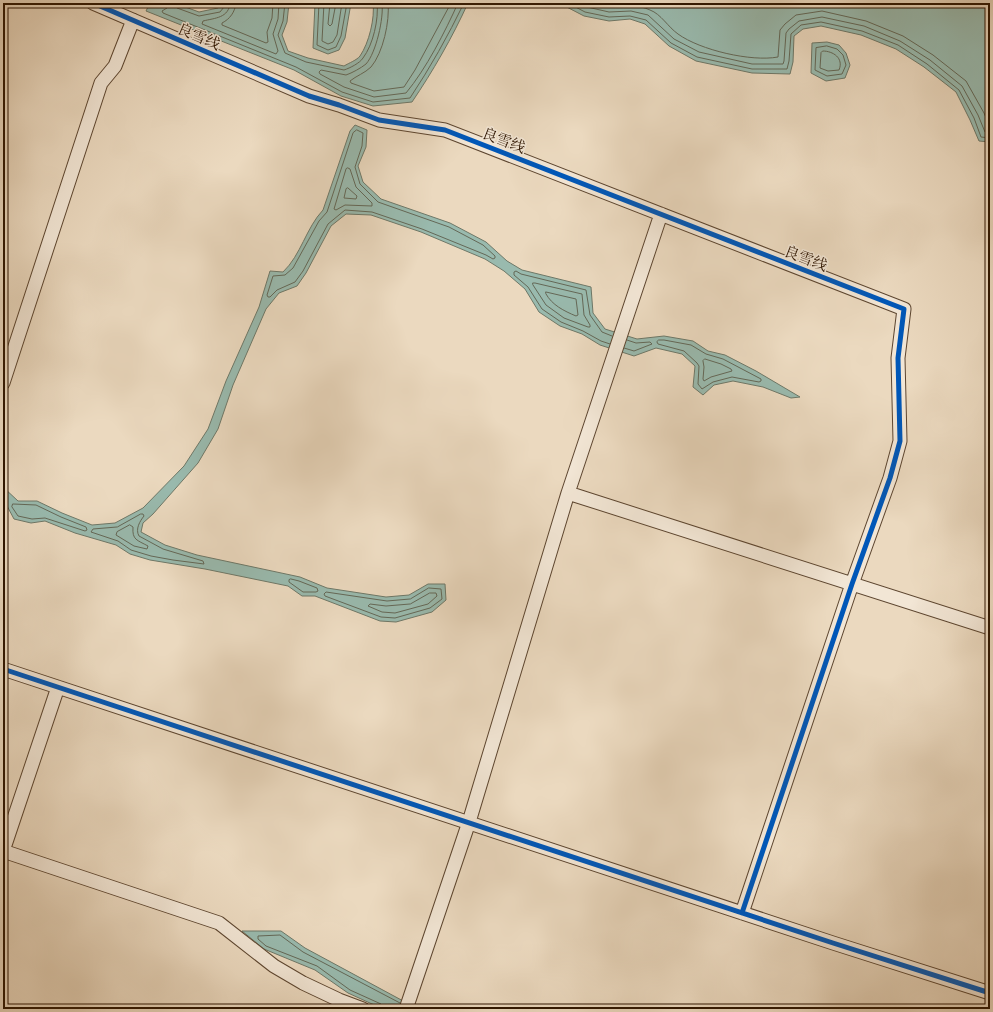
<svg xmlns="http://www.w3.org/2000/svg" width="993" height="1012" viewBox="0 0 993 1012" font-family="'Gentium Book Plus','Noto Serif SC',serif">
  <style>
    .water { fill: #99baae; stroke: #6e7868 }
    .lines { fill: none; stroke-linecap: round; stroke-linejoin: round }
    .shore { stroke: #646857; stroke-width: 1 }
    .minor-casing { stroke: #5d4630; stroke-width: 15 }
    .minor { stroke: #f2e6d5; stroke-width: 13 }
    .cycleway-casing { stroke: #f2e6d5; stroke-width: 8 }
    .cycleway { stroke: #0057b8; stroke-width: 5 }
    .labels { text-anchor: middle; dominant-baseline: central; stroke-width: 3; stroke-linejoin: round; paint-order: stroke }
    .street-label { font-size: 15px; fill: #2e1500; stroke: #f2e6d5 }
  </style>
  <rect width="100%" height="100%" fill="#ebd9bf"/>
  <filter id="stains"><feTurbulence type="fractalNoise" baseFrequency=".005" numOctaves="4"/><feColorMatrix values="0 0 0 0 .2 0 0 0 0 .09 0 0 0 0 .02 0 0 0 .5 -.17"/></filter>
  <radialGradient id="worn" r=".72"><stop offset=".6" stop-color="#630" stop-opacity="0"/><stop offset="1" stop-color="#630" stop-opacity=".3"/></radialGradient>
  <path class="water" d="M150 3H155L163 6 165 3 177 4 199 12 218 8 222 3H289L287 22 282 35 288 51 308 58 344 66C349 63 357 60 360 56 369 43 375 18 373 3H468C452 38 433 71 412 102L373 106 341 96 294 70 146 11Z
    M315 3H351L345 38 339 50 328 54 313 48Z
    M559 3H990V142L979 141 970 120 956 92 924 67 896 49 861 35 821 26 803 29 794 36 793 62 790 74 752 73 696 61 669 46 645 24 630 19 609 21 584 16Z
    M827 42 839 45 846 53 850 65 845 78 826 81 811 73 812 43Z
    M355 125 367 130 366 147 358 166 363 182 381 199 450 223 486 242 507 261 522 270 591 287 593 313 605 329 637 339 664 336 693 341 708 351 725 355 756 371 800 397 791 398 763 387 733 381 714 385 703 395 693 387 695 366 682 354 656 348 634 356 600 345 582 334 560 326 539 312 525 289 504 271 485 259 421 232 371 215 346 214 331 226 306 273 297 286 279 293 266 309 233 385 218 429 198 463 153 514 143 523 141 532 165 545 197 555 300 577 327 588 386 597 409 595 428 584H445L446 600 432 612 396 622 380 621 315 596H302L288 586 205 569 150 560 130 554 116 545 75 533 45 521 31 523 14 519 6 504 3 502V487L18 501H37L62 513 92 525 115 523 143 508 184 466 208 429 226 381 259 307 270 271 283 272C301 255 306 228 323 210L350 131Z
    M242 931H281L305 948 418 1009H383L348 993 315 970 264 949Z"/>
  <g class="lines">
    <path class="shore" d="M168 3 167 8 162 11 163 13 296 67 342 92 373 102 410 98C430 68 448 36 464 3
      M175 3 177 8 199 16 220 12 224 7 225 3
      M230 3C229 18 215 18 203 21L202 24 276 54 278 51 273 34 278 19 279 3
      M236 3C235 12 230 19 222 23V25L266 43 268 42 267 32 272 18 273 3
      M285 3 283 21 278 35 285 53 306 62 344 70C350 68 360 63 363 58 373 45 379 19 377 3
      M319 3 317 45 328 50 336 47 341 36 347 3
      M324 3 322 41 328 44 333 42 337 35 342 3
      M330 3 328 24 330 26 332 24 336 3
      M382 3C384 18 376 53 366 64 361 68 352 73 346 75L321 70 319 72 320 74 344 87 374 97 406 93C426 69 445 32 458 3
      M388 3C390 21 383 53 371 67 365 73 356 76 350 81L351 83 374 91 404 87 415 70 451 3
      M568 3 585 12 609 17 630 16 646 20 671 43 697 57 752 69H787L789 61 791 34 801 25 821 22 862 31 898 45 927 64 959 90 974 118 981 137 990 138
      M578 3 587 7 609 12 631 11 648 15 674 39 699 52 752 64H783L784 61 786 33 789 29 799 21 822 17 864 26 900 41 930 60 962 86 978 115 985 132 990 133
      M596 3C601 4 606 6 611 6 625 6 637 4 650 10 661 14 668 27 678 34 700 50 751 62 778 57L780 30 785 24 796 15 822 11 866 21 903 36 933 55 966 81 984 113 990 127
      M827 46 837 49 843 55 846 65 842 74 827 76 815 70 816 48Z
      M823 51C833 51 844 58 839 70L828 71 820 68 821 53Z
      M357 130 363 133 362 146 355 167 360 184 378 202 449 227 483 245 495 256V258L493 259 486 255 422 229 372 212 345 210 328 224 303 271 295 282 277 290 270 297H268L267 295 273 276 285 275 293 268 319 221 327 212 353 133Z
      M348 168 350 169 356 187 372 203V206L345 205 336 210 334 209 346 169Z
      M348 188 357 196 356 199 344 198 346 189Z
      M533 283H535L582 294 584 315 590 325V327H588L564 318 546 305 533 285Z
      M546 292 576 299 578 315 576 316C564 311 552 305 546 294Z
      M659 340H664L691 345 706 354 723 359 761 379V381L759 382 732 377 713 382 702 389 698 384 699 366 697 363 684 351 658 344 657 342Z
      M610 344 601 341 583 331 561 322 542 309 528 287 514 275V272L516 271 521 274 586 290 590 315 602 332 612 336
      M624 348 634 351 652 344 650 342 636 343 627 340
      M705 359 721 364 731 369 732 371 711 377 704 381 703 379 704 367 703 361Z
      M13 504 36 505 61 517 86 527 87 530 85 531 45 518 32 519 18 516 12 507Z
      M141 514H143L144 516C140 521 135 529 139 536L163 549 203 561 204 564 173 560 151 556 131 550 118 541 91 532 93 529 117 527Z
      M130 525 133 527C132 540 137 540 148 546L147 549 134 546 116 535 117 532Z
      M291 579 299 581 317 588 318 591 316 592H303L289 582V580Z
      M429 588 441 589 442 599 430 608 395 618 381 617 325 596 324 594 326 592 387 601 410 599Z
      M430 593H436L437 596 428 604 395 613 382 612 368 606 370 604 386 606 410 604Z
      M383 1009 381 1004 350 990 317 966 266 946 258 939V936L280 935 303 952 400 1003"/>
    <g class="minor-casing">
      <path id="minor" d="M93 3 309 96 339 105 379 120 445 130 904 309 898 358 900 441 890 478 852 584 742 913
        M3 383 101 83 115 66 133 20
        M568 493 990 628
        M3 669 833 943 990 993
        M3 851 219 923 274 966 303 983 339 1000 363 1009
        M3 851 58 687
        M406 1009 469 822 568 493 661 214"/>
    </g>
    <use href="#minor" class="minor"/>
    <g class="cycleway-casing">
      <path id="cycleway" d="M93 3 309 96 339 105 379 120 445 130 904 309 898 358 900 441 890 478 852 584 742 913
        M3 669 833 943 990 993"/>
    </g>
    <use href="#cycleway" class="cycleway"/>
  </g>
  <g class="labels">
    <g class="street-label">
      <text transform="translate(199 36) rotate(23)">良雪线</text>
      <text transform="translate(504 140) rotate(21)">良雪线</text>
      <text transform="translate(806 258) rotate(21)">良雪线</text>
    </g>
  </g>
  <rect width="993" height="1012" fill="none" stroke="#ebd9bf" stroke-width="16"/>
  <rect x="4" y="4" width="985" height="1004" fill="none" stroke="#2e1500" stroke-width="2"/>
  <rect x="8" y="8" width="977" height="996" fill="none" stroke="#2e1500"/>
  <rect width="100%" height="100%" filter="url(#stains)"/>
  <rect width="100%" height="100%" fill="url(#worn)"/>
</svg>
